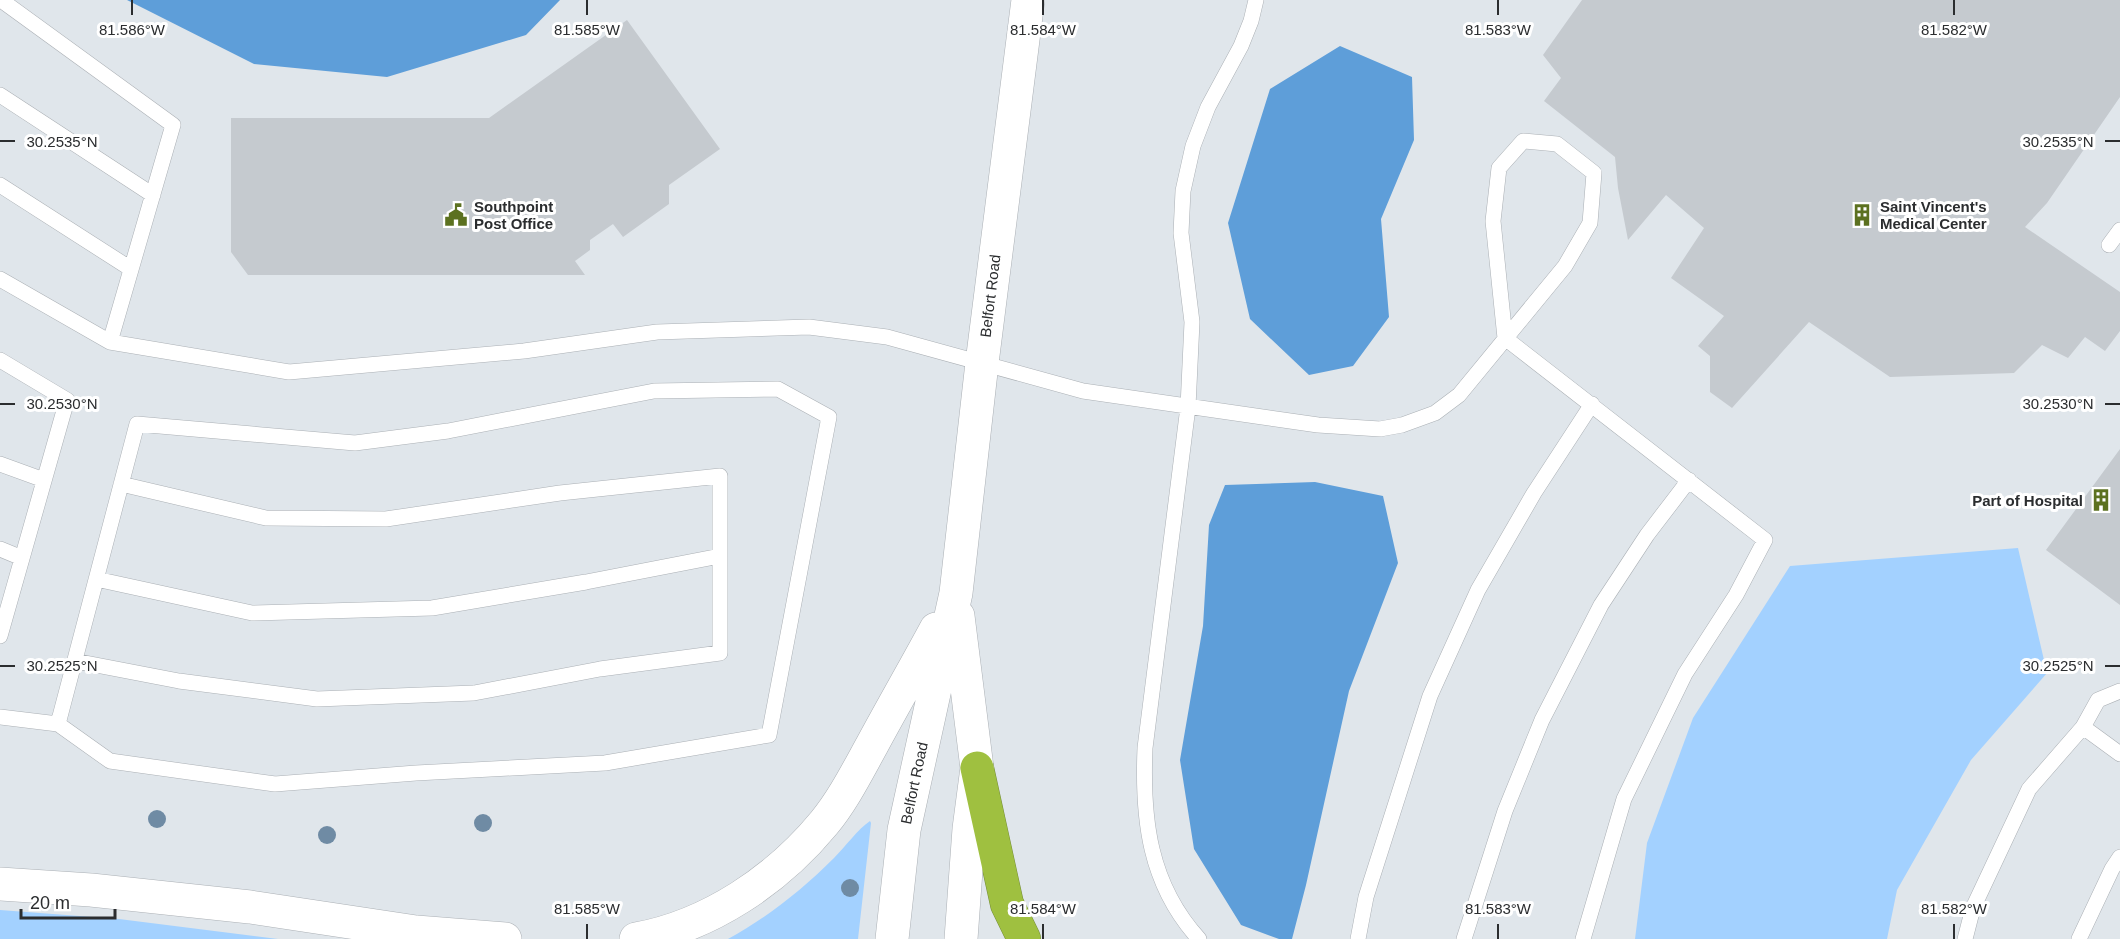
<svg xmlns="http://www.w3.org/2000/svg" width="2120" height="939" viewBox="0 0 2120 939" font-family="Helvetica,sans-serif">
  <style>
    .green { fill: #a3d1ff }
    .water { fill: #5e9ed9 }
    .building { fill: #c5cacf }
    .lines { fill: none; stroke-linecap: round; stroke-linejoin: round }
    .service-casing { stroke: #abb0b5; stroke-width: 16 }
    .secondary-casing { stroke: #abb0b5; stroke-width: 34 }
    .motorway-casing { stroke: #768d3a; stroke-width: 34 }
    .service { stroke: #fff; stroke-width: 15 }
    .secondary { stroke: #fff; stroke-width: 33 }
    .motorway { stroke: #9fc040; stroke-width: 33 }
    .tree { fill: #6f8ba4 }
    .ticks { fill: none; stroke: #2b2d2f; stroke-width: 2 }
    .labels { text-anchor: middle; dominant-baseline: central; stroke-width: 6; stroke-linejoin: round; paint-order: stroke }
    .poi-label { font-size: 15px; font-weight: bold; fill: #2b2d2f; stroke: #fff; text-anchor: start }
    .street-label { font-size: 15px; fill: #2b2d2f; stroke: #fff }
    .ticks-label { font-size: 15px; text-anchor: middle; fill: #2b2d2f; stroke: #fff; stroke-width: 6; stroke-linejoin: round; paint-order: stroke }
  </style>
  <rect width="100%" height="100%" fill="#e0e6eb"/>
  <path class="green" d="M2018 548 2047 673 1971 760 1897 890 1887 939H1635L1647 843 1693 718 1790 566Z
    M870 821 871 823 858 939H728C768 917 802 890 834 858 845 847 858 829 870 821Z
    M0 910 119 919 278 939H0Z"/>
  <path class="water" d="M127 0H560L526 35 387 77 254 64Z
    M1340 46 1412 77 1414 140 1381 219 1389 317 1353 366 1309 375 1250 319 1228 223 1270 89Z
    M1315 482 1383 496 1398 563 1349 691 1306 885 1292 939H1279L1241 925 1194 849 1180 760 1203 626 1209 525 1225 485Z"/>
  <path class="building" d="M1582 0H2120V97L2047 203 2025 227 2120 292V331L2105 351 2085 337 2068 358 2042 345 2014 373 1890 377 1809 322 1732 408 1710 392V356L1698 346 1724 316 1671 278 1704 228 1666 195 1628 240 1618 188 1615 157 1544 101 1561 78 1543 55Z
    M627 20 720 149 669 185V204L623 237 613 224 590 240V250L575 261 585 275H248L231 252V118H489Z
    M2120 449V605L2046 550Z"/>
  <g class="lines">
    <g class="service-casing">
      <path id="service" d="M1 0 173 125 110 342
        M0 95 153 195
        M0 185 131 269
        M2109 245 2120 230
        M0 279 110 342 289 372 524 351 657 332 809 327 887 337 1083 391 1318 425 1380 429 1402 425 1435 413 1459 395 1565 266 1590 223 1594 173 1557 144 1523 141 1499 168 1493 221 1505 338 1765 540 1736 595 1685 674 1624 799 1583 939
        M0 360 67 400 0 636
        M0 464 44 480
        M0 549 22 558
        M96 579 252 613 432 608 586 582 720 556
        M75 661 179 681 317 699 474 693 600 669 720 653V476L560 493 386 519 266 518 121 484
        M0 717 58 724 110 761 275 784 416 773 605 763 769 735 829 417 778 389 654 391 448 431 355 443 137 424 58 724
        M2083 727 2098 700 2120 691
        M1199 939C1149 884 1142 819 1145 748L1188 407 1192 322 1181 233 1183 191 1193 146 1208 107 1241 46 1251 21 1256 0
        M1358 939 1366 897 1430 696 1478 590 1534 493 1592 404
        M1464 939 1505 811 1542 720 1601 605 1647 535 1689 480
        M1965 939 1973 908 2029 789 2083 727 2120 754
        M2079 939 2112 869 2120 857"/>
    </g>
    <g class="secondary-casing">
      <path id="secondary" d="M958 616 977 768 969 829 961 939
        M0 884 91 890 250 907 416 932 505 939
        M636 939C709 926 777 880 824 823 843 800 857 772 872 745 893 706 915 668 936 629
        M892 939 904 830 956 593 982 363 1028 0"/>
    </g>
    <g class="motorway-casing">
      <path id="motorway" d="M977 768 1007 904 1024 939"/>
    </g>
    <use href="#service" class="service"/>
    <use href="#secondary" class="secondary"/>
    <use href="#motorway" class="motorway"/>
  </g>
  <g class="tree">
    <circle cx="157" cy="819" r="9"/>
    <circle cx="483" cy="823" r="9"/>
    <circle cx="327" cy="835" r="9"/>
    <circle cx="850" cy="888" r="9"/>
  </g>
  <path class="ticks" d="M132 0V15M587 0V15M1043 0V15M1498 0V15M1954 0V15M0 141H15M2105 141H2120M0 404H15M2105 404H2120M0 666H15M2105 666H2120M587 924V939M1043 924V939M1498 924V939M1954 924V939"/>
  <defs>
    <g id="civic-bare" transform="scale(1.8)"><path d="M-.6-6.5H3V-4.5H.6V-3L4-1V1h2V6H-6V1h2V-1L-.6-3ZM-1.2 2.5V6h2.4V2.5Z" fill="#5c7120" stroke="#fff" stroke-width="2.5" paint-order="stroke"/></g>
    <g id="building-bare" transform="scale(1.8)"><path d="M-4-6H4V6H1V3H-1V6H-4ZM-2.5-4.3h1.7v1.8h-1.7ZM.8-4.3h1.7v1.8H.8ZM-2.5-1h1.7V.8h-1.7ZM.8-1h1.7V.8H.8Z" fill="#5c7120" stroke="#fff" stroke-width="2.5" paint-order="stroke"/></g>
  </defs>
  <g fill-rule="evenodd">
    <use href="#civic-bare" x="456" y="215"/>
    <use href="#building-bare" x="1862" y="215"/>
    <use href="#building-bare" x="2101" y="500"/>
  </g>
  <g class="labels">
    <g class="poi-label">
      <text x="474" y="206">Southpoint<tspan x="474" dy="17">Post Office</tspan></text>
      <text x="1880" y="206">Saint Vincent's<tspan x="1880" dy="17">Medical Center</tspan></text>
      <text x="2083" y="500" text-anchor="end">Part of Hospital</text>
    </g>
    <g class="street-label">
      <text transform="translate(990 296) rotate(-83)">Belfort Road</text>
      <text transform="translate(914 783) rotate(-78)">Belfort Road</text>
    </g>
  </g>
  <g class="ticks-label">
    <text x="132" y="35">81.586°W</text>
    <text x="587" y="35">81.585°W</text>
    <text x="1043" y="35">81.584°W</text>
    <text x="1498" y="35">81.583°W</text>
    <text x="1954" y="35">81.582°W</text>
    <text x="62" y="147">30.2535°N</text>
    <text x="2058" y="147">30.2535°N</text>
    <text x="62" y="409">30.2530°N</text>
    <text x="2058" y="409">30.2530°N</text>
    <text x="62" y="671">30.2525°N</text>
    <text x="2058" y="671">30.2525°N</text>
    <text x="587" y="914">81.585°W</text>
    <text x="1043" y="914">81.584°W</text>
    <text x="1498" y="914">81.583°W</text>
    <text x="1954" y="914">81.582°W</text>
  </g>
  <path d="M21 909v9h94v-9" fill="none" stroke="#2b2d2f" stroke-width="3"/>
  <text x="30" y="909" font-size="18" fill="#2b2d2f" stroke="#ffffff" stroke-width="4.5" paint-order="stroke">20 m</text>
</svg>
